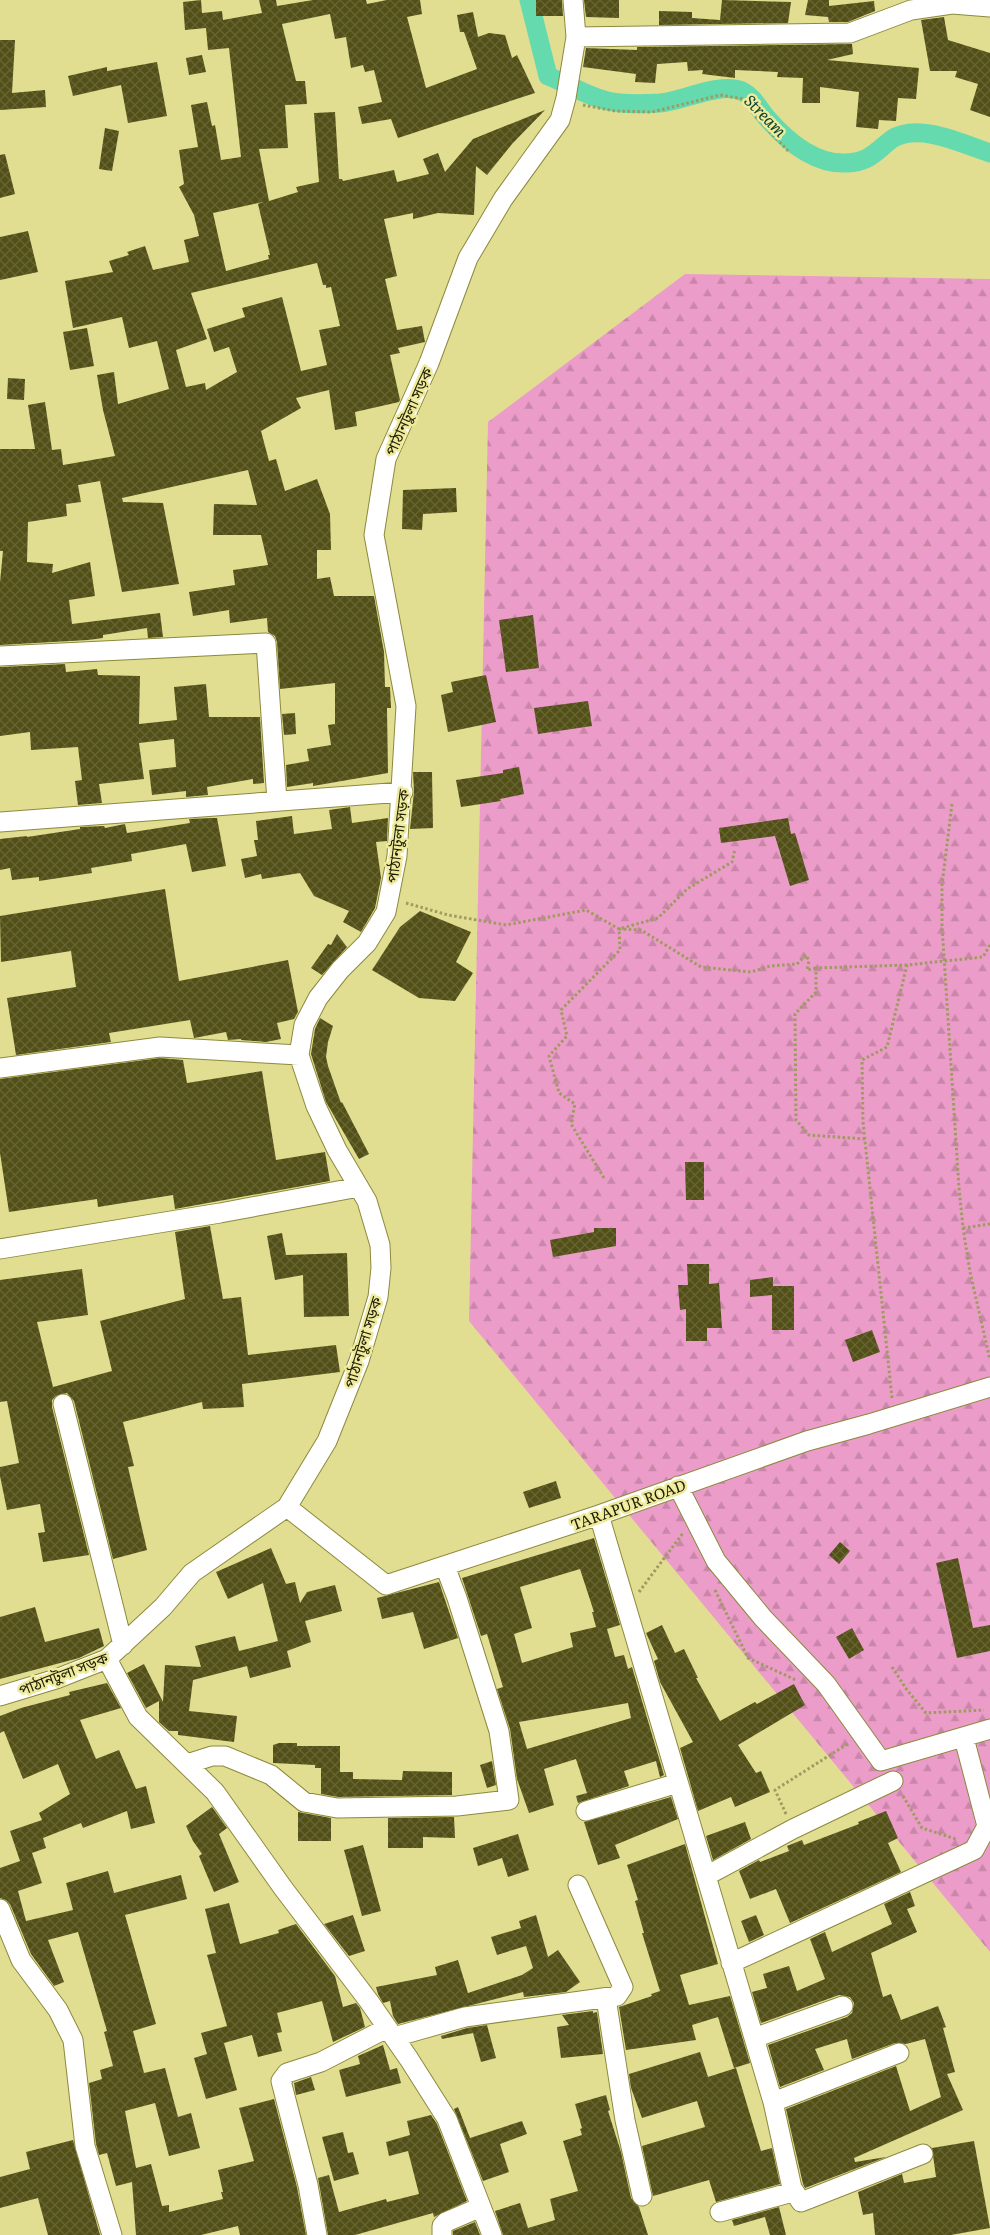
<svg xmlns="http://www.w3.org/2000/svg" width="990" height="2235" viewBox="0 0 990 2235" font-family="Literata,'Noto Sans Bengali',serif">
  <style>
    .forest { fill: url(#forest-firs) }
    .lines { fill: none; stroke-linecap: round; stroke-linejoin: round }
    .canal { stroke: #64daae; stroke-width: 19 }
    .building { fill: url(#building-cross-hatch); fill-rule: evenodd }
    .minor-casing { stroke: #8d893d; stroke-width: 21 }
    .path { stroke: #9e9b5f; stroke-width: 3; stroke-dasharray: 2.5 2.5; stroke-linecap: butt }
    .minor { stroke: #fff; stroke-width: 19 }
    .labels { text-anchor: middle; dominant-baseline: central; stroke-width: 5; stroke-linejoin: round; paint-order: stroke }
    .street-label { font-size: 15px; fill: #1e1c00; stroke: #efeb9e }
    .water-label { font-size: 16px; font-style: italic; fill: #0b402e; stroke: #efeb9e }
  </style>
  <defs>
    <pattern id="forest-firs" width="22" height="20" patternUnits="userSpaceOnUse" patternTransform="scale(1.25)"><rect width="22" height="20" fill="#eb9cc8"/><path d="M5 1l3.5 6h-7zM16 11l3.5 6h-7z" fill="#c986aa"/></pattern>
    <pattern id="building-cross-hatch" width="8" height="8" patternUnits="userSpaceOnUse" patternTransform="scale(1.25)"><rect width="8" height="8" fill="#524f17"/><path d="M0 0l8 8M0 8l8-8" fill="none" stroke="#676536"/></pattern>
  </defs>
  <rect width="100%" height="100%" fill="#e1de91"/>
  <path class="forest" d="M685 274 990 279V1952L469 1321 488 422Z"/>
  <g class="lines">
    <path class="canal" d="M529 0 548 76C566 83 585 95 604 100 621 105 642 104 660 103 684 101 718 82 742 91 754 97 759 109 767 118 787 141 815 165 847 163 870 162 876 151 892 139 919 122 963 144 990 153"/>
  </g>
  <path class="building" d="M201 0 202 13 222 11 223 20 262 13 259 0H276L277 6 313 0H366L367 4 387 0H420L422 14 407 17 426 88 477 69 464 32H460L457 15 473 12 478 37 489 33 505 35 512 58 517 55 535 93 398 138 391 119 362 124 358 107 382 102 374 70 365 72 363 65 351 68 346 37 335 39 330 14 282 24 296 81H305L307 104 285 105 288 148 259 149 269 201 298 192 296 187 319 182 314 113 335 112 339 179H342L343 181 394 170 397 182 429 174 423 159 438 153 445 172 473 139 545 110 512 144 487 175 476 166 474 215 438 213 413 219V213L384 219 397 276 385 279 397 330 422 326 425 342 398 348 400 353 390 355 400 400 399 402 355 412 357 426 335 430 329 390 296 398 301 408 261 431 269 461 276 459 285 491 317 479 330 514 331 550H317V579L330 577 334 596H374L384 652 385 687H390L391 708H387L388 773 313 786V783L287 787 286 765 309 761 307 749 331 745 328 725 335 724V683L280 689 277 642 275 636 268 632 267 618 230 623 229 610 193 616 189 592 235 585 233 570 268 565 261 535H213L214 504 257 505 248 470 122 498 123 502 163 503 179 584 122 592 100 481 78 485 81 502 66 504 67 516 28 522 27 562 53 564 52 573 90 562 95 596 69 600 72 624 160 613 163 637 148 638 147 628 103 635V638L88 640 0 645V582L3 551H0V449H35L28 405 45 402 52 450 61 449 63 465 115 456 103 410 97 375 114 372 118 404 169 389 157 341 129 348 122 317 73 328 65 281 113 272 109 261 129 255 127 252 145 246 153 270 189 262 184 240 199 236 194 215 179 187 184 184 179 150 198 147 191 105 207 102 212 126 215 125 221 160 241 157 229 48 208 50 206 28 185 30 183 2ZM263 202 258 204 270 255H268L269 259 226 271 213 213ZM317 263 323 285H326V288L331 287 340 326 319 330 327 365 301 371 282 297 242 308 245 317 207 329 214 352 229 347 237 372 206 390 205 383 186 387 176 350 207 339 191 293Z
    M536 0H562L563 16H536Z
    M584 0H619V18L586 17Z
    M722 0 791 2 788 23 659 25V11L692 12V18L720 20Z
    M808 0H829V6L874 1 875 11 848 22H829L828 17 805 15Z
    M944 17 948 40 990 53V117L970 110 978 84 955 77 957 71H930L921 20Z
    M0 40H15L12 93 45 90 46 107 0 110Z
    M852 44 853 54 827 60 919 68 916 99 898 98 896 121 879 120 878 129 856 127 859 92 820 87V103H802L803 78 777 77 778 72 735 70V78L702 74 703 70 688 71 687 62 657 64 655 83 635 82 636 74 583 67 586 48 637 50V47Z
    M202 55 206 72 189 75 186 58Z
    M157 62 167 116 128 123 121 85 73 96 68 76 107 67V71Z
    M105 128 119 131 112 171 99 169Z
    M5 154 15 194 0 198V155Z
    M28 231 38 272 0 280V237Z
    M87 328 94 366 70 370 63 332Z
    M8 378 25 379 24 400 7 399Z
    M456 488 457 512 423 514 422 530 402 529 403 490Z
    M533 615 539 668 506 672 499 620Z
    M65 664 66 672 97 669 98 675 140 676 139 724 177 720 174 687 206 684 209 717H260L264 783 253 784V779L207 787 208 795 186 797V791L152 795 149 770 176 767 174 739 139 743 144 779 99 784 102 803 78 805 75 781 82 780 78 747 31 750 30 732 0 736V667Z
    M486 675 496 722 448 732 441 695 453 692 451 682Z
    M588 701 592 726 538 734 534 708Z
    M295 713 296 734 284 735 282 714Z
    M519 767 524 794 500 799 501 801 461 807 456 780 503 773V770Z
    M413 772H432L433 828 410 829 414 792Z
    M350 807 352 823 388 818 387 841 376 842 381 878 375 908 361 932 343 922 349 911 314 896 300 873 262 879 261 874 245 878 241 859 257 856 254 840H258L256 821 292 816 294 834 332 829 329 810Z
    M211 818H217L226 866 192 872 186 844 131 854 132 861 91 868 92 873 39 881V877L12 880 10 868 0 870V839L27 836V837L80 829V827L104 826 105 828 125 824 127 833 190 823 189 819Z
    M788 818 791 834 795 833 809 880 790 886 775 836 721 843 719 828Z
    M165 889 179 981 288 960 298 1012 294 1019 277 1023 281 1039 266 1042 241 1040V1039L228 1040 226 1032 194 1038 190 1020 109 1033 111 1042 16 1055 7 998 76 987 71 951 1 962 0 916Z
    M420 911 471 932 456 962 473 973 455 1001 419 998 372 970 400 927Z
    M337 934 347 947 322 975 311 968 328 944 331 945Z
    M320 1018 333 1026 328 1042 326 1057 328 1066 341 1103 342 1102 369 1154 359 1159 326 1102 311 1054 315 1029Z
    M160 1058 183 1060 187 1083 262 1071 276 1160 325 1152 330 1181 175 1209 173 1195 98 1207 97 1199 9 1212 0 1153V1079Z
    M685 1162H704V1200H686Z
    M210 1226 223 1299 241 1297 248 1355 336 1345 340 1372 242 1384 244 1407 203 1409 202 1402 123 1422 134 1466 128 1467 147 1550 113 1559 74 1401 67 1393 56 1396 52 1400V1407L89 1555 43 1562 38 1533 45 1532 40 1504 7 1510 0 1476V1467L19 1463 7 1401 0 1402V1280L82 1269 88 1315 37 1322 53 1387 112 1371 100 1321 185 1299 175 1232Z
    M594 1228H616V1246L553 1257 550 1240 594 1232Z
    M282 1233 286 1255 347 1253 349 1316 304 1317 303 1275 275 1280 267 1236Z
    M687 1264H709V1284L719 1283 722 1328H707V1341H686V1309L680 1310 678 1285H688Z
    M773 1277V1286H794V1330H772V1295L750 1297V1280Z
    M872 1330 880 1352 853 1362 845 1340Z
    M556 1481 561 1498 529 1508 523 1492Z
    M594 1538 620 1625 607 1629 615 1657 624 1655 628 1669 632 1667 664 1775 660 1777 656 1761 624 1771 629 1786 578 1803 576 1796 587 1793 576 1759 544 1769 554 1805 529 1813 517 1779 510 1729 497 1689 503 1687 487 1634 481 1636 462 1578ZM580 1569 594 1612H592L596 1627 570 1633 573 1647 522 1663 514 1634 532 1628 520 1587ZM628 1703 631 1718 527 1749 519 1722Z
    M840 1542 850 1551 839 1564 829 1555Z
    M271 1548 286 1584 295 1582 300 1603 307 1592 335 1585 342 1611 305 1621 311 1642 287 1651 291 1667 250 1678 247 1666 193 1680 189 1711 237 1716 234 1742 178 1735V1731H169L159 1722V1701L146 1708 127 1673 144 1664 163 1702 165 1665 201 1667 195 1646 235 1636 239 1651 278 1641 263 1583 228 1599 216 1572Z
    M958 1558 973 1628 990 1625V1651L957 1658 936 1563Z
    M439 1582 458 1638 424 1649 413 1612 382 1619 377 1598Z
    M35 1607 45 1642 99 1628 104 1646 79 1658 0 1679V1617Z
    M662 1625 675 1653 684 1649 698 1678H696L720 1721 755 1702 757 1704 794 1684 805 1705 738 1745 756 1773 761 1771 770 1792 735 1807 731 1797 698 1811 680 1748 693 1742 660 1682 654 1661 658 1659 646 1633Z
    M852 1628 864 1650 849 1659 836 1637Z
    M107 1683 121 1708 80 1720 96 1759 119 1750 136 1789 146 1786 155 1823 131 1829 127 1811 83 1828 81 1823 43 1838 46 1848 32 1853 42 1883 18 1891 26 1921 73 1910 66 1883 108 1871 114 1893 181 1875 187 1899 125 1915 156 2024 133 2031 144 2073 165 2068 178 2117 191 2113 200 2148 169 2156 155 2103 125 2111 136 2168 151 2164 162 2206 169 2205V2212L223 2199 221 2192H223L218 2170 254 2161 239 2108 274 2099 297 2187 306 2235H240L238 2226 201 2235H136L132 2182 116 2186 107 2153 99 2155 96 2144 89 2083 102 2079 100 2070 113 2066 104 2032 107 2031 78 1932 48 1940 64 1982 54 1986 31 1954 10 1904 6 1900 0 1898V1868L20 1861 10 1831 42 1820 39 1813 70 1794 58 1764 23 1779 4 1731 0 1733V1716L21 1708 70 1695 69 1692Z
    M279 1743H297V1746H340V1772H353V1779L402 1780 403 1771 452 1772V1795L338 1797 321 1794V1768H315V1765L273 1763V1745Z
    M492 1761 496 1785 487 1788 480 1765Z
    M671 1797 678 1819 615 1845 620 1858 598 1865 584 1822Z
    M212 1807 227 1828 219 1834 239 1882 214 1892 199 1856 202 1854 193 1841 186 1826Z
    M886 1811 898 1838 888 1843 901 1872 790 1923 776 1889 750 1899 739 1871 759 1860 760 1862 789 1851 787 1846 802 1840 804 1845 859 1824 858 1822Z
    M298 1812 331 1818V1841H298Z
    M454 1817 455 1838 423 1837V1848H388V1818Z
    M745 1822 751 1839 713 1860 706 1836Z
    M518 1834 529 1870 508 1877 502 1858 478 1866 473 1848Z
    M685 1844 718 1964 680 1975 689 2005 730 1996 750 2063 734 2068 718 2017 692 2025 696 2040 626 2050 619 2007 652 1996 651 1994 660 1991 642 1933H644L635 1901 638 1900 627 1865Z
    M363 1845 381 1911 362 1916 344 1850Z
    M910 1892 915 1906 907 1909 917 1932 871 1953 883 1997 891 1994 901 2020 938 2006 946 2027 943 2028 955 2072 947 2074 963 2110 854 2158 855 2162 886 2157 805 2188 803 2184 786 2109 896 2066 910 2111 941 2097 925 2039 906 2044 895 2043 852 2059 847 2039 815 2049 824 2070 780 2087 768 2045 847 2017 852 2013 854 2003 850 1997 839 1995 761 2023 752 1992 767 1988 763 1974 789 1966 797 1991 825 1979 810 1939 825 1932 832 1952 892 1924 884 1904Z
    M229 1903 240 1944 279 1933 278 1930 296 1924 335 1976 343 2007 356 2003 360 2008 365 2027 333 2042 322 2001 277 2013 282 2032 277 2033 282 2051 258 2057 252 2035 224 2043 237 2090 206 2099 194 2058 207 2054 201 2033 227 2026 207 1955 216 1953 205 1909Z
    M353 1915 365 1951 349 1956 324 1924Z
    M536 1915 548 1957 558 1950 580 1982 566 1992 524 1997 523 1992 398 2024 393 2016 390 2001 383 2003 378 1994 376 1987 437 1975 435 1967 458 1960 468 1993 522 1975 533 1968 526 1946 497 1955 491 1937 521 1928 519 1921Z
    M756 1915 764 1935 749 1942 741 1921Z
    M593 2011V2013L597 2012 603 2054 561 2058 557 2027 569 2025 562 2015Z
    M487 2025 496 2058 481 2062 473 2033 442 2039 441 2036 467 2028Z
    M383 2045 390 2070 397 2068 401 2083 346 2097 339 2070 360 2064 358 2056Z
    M700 2052 708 2077 736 2068 761 2151 772 2148 780 2184 716 2202 709 2180 653 2196 642 2146 705 2127 697 2101 642 2118 631 2088 629 2074Z
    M311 2077 315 2090 296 2095 294 2083Z
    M606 2095 610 2110 608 2111 621 2152 631 2198 639 2207 648 2235H503L495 2211 520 2203 528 2228 555 2220 550 2199 578 2191 563 2141 582 2135 580 2129 582 2128 575 2104Z
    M458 2107 470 2138 522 2121 527 2134 500 2144 509 2172 483 2181 454 2109Z
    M431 2115 437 2124 467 2201 434 2217 433 2213 355 2235H328L318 2178 329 2175 339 2212 386 2199 387 2202 419 2194 408 2151 389 2156 386 2142 410 2135 407 2121Z
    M343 2132 348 2153 353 2152 359 2174 334 2181 322 2137Z
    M73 2140 100 2235H48L38 2198 0 2208V2177L30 2169 26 2152Z
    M974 2141 990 2228 951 2235H875L873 2213 863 2215 858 2192 902 2174 904 2183 936 2177 932 2148Z
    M779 2207 786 2235H770L765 2217 734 2226 732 2220Z
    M475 2222 480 2235H453V2231Z"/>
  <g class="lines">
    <g class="minor-casing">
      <path id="minor" d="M576 37 850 33 911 10 952 4 990 7
        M0 656 266 643 277 801
        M0 822 403 792
        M0 1068 160 1047 299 1055
        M0 1249 220 1213 359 1187
        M63 1404 123 1645
        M678 1486 716 1561 763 1618 826 1684 881 1761 990 1729
        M287 1507 386 1585 599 1515 807 1441 869 1424 990 1387
        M599 1515 773 2102 792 2188 789 2193 720 2212
        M107 1659 138 1717 215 1792 283 1888 368 2000 409 2059 447 2119 492 2235
        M0 1696 56 1679 107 1659 163 1607 192 1573 287 1507 327 1441 359 1361 378 1297 381 1268 380 1245 367 1201 337 1150 316 1106 299 1055 304 1025 318 998 340 970 367 943 386 912 397 856 406 706 374 535 386 459 429 363 468 258 503 199 560 120 566 98 576 37 573 0
        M187 1764 212 1756H225L271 1775 304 1802 337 1808 457 1806 509 1800 499 1731 457 1598 445 1566
        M586 1811 678 1783
        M706 1876 793 1829 893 1781
        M0 1909 21 1960 58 2010 73 2040 85 2146 112 2235
        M731 1963 974 1850 987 1826 964 1738
        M606 1998 625 2120 642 2196
        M394 2037 465 2017 617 1996 623 1987 578 1885
        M754 2038 843 2006
        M773 2102 899 2053
        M792 2188 801 2202 923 2154
        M317 2235 308 2185 281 2081 287 2073 321 2062 387 2028
        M442 2235V2226L446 2222 481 2207"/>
    </g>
    <path class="path" d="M583 105 615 111 652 112 720 95 744 99 754 115 790 153
      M952 804 942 885V926L959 1188 963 1228 970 1272 990 1360
      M406 903 448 915 506 925 586 910 619 929 658 918 687 889 732 862 735 849
      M865 1139 809 1135 796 1120 795 1014 816 992V968L907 965
      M604 1178 571 1124 575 1104 559 1093 549 1056 567 1036 561 1010 620 950 619 929 641 930 701 967 751 972 770 966 797 964 806 955 809 961 807 970 816 968
      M963 1228 990 1224
      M892 1398 863 1122 862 1060 887 1047 907 965 983 957 990 945
      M715 1590 748 1658 796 1680
      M639 1592 683 1533
      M892 1667 907 1690 926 1713 984 1710
      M903 1796 922 1828 956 1839
      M786 1814 775 1790 849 1743"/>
    <use href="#minor" class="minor"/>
  </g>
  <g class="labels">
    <g class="street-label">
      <text transform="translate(408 411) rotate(-66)">পাঠানটুলা সড়ক</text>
      <text transform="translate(397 836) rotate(-83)">পাঠানটুলা সড়ক</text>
      <text transform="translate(362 1342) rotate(-73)">পাঠানটুলা সড়ক</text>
      <text transform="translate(628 1504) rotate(-20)">TARAPUR ROAD</text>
      <text transform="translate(63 1673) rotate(-21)">পাঠানটুলা সড়ক</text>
    </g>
    <g class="water-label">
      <text transform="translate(766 115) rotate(45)">Stream</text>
    </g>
  </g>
</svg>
